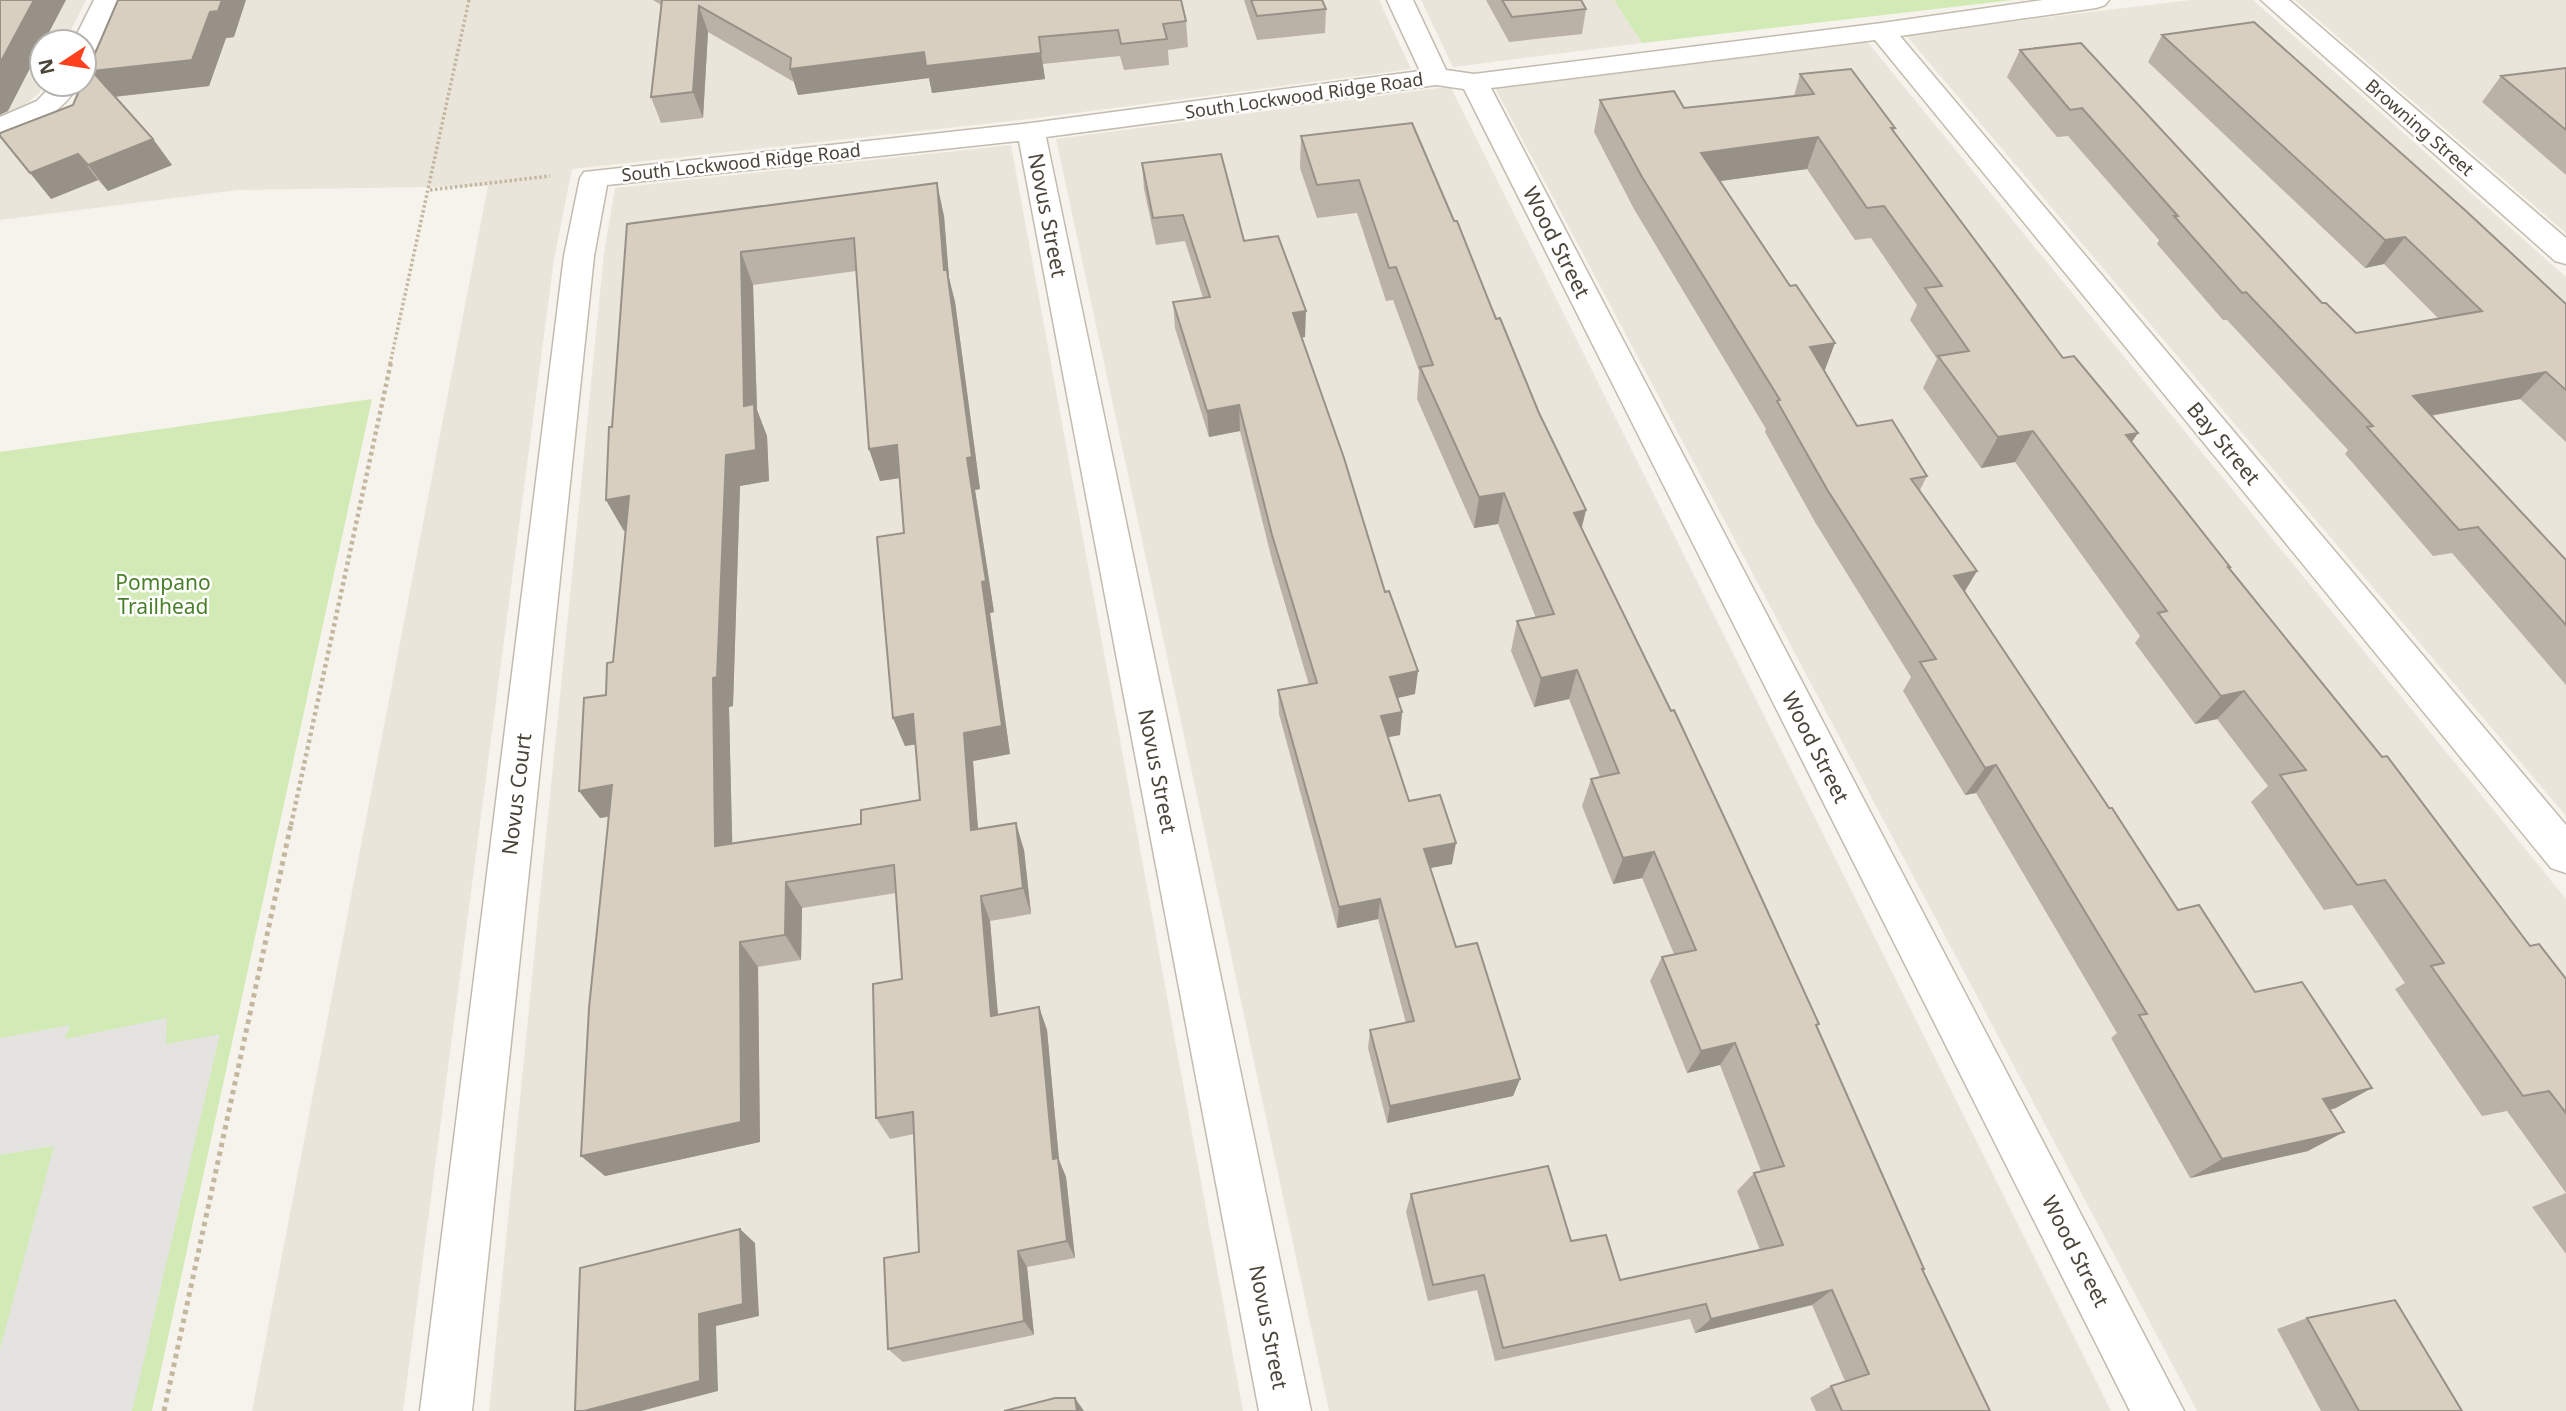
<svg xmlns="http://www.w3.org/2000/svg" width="2566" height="1411" viewBox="0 0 2566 1411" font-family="'Noto Sans',sans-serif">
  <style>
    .residential { fill: #eae5da }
    .green { fill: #d2eab5 }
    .parking { fill: #e5e3e0 }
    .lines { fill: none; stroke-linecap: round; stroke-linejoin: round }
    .minor-casing { stroke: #c2bbae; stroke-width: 3 }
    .path-far2 { stroke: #c4b79f; stroke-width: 3.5; stroke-dasharray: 2.5 2.5; stroke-linecap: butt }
    .path-far1 { stroke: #c4b79f; stroke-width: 4.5; stroke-dasharray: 3.5 3.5; stroke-linecap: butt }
    .path { stroke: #c4b79f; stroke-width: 5; stroke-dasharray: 4.5 4.5; stroke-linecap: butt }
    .minor { fill: #fff; fill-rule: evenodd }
    .wall { fill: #bab2a6; fill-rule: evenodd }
    .shaded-wall { fill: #979187 }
    .building { fill: #d8cfc1; stroke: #979187; stroke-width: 2; fill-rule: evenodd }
    .labels { text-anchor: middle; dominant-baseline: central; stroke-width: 5; stroke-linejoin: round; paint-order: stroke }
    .far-street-label { font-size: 18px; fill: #4b4439; stroke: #fff }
    .street-label { font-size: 21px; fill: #4b4439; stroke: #fff }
    .park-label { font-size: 21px; fill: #4a7f2a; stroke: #fff }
  </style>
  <rect width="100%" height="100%" fill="#f6f3ec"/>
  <path class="residential" d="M0 0H86L65 42H42L44 84 39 93 25 105 0 115Z
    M128 0H1379L1411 69 1029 119 572 169 554 259 403 1411H252L488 186 238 190 0 220V136L16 132 74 106 72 105 86 89Z
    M1421 0H1614L1642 43 1453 67Z
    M2191 0H2253L2566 277V816L1905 34Z
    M2295 0H2566V233Z
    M1865 39 2566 899V1411H2197L1494 86Z
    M1439 88H1451L2111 1411H1329L1056 139Z
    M1011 145 1243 1411H489L604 253 615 188Z"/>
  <path class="green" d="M1614 0H2013L1642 43Z
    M372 399 152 1411H0V452Z"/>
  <path class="parking" d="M167 1018 166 1044 220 1034 132 1411H0V1349L54 1146 0 1155V1038L70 1025 65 1039Z"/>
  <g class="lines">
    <g class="minor-casing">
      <path id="minor" d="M94 0H120L97 47 93 53 84 55V42H73Z
        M1387 0H1413L1446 70 1474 74 1882 23 2043 0H2109L2105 5 2096 8 1900 36 2566 825V873L2551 868 1875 40 1491 88 2184 1411H2130L1464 89 1436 85 1046 137 1311 1411H1259L1019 141 607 185 594 256 472 1411H420L564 256 580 178 584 172 1031 123 1420 71Z
        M2261 0H2289L2566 238V264L2555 261Z
        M53 84H79C61 115 34 126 0 134V117L37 101Z"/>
    </g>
    <path class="path-far2" d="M430 190 550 176
      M390 364 469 0"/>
    <path class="path-far1" d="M291 825 391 362"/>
    <path class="path" d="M164 1411 291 824"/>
    <use href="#minor" class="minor"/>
  </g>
  <path class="wall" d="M118 0 234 37 226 38 209 86 115 97 153 139 172 165 108 191 98 180 51 199Z
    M653 0H1181L1186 21 1188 47 1168 50 1169 65 1124 70 1120 56 1043 64 1045 79 932 93 929 78 798 95 794 82 708 32 703 118 661 123 651 97 661 5Z
    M1244 0H1322L1326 9 1325 33 1257 40Z
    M1486 0H1581L1586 9 1582 34 1509 42Z
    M2162 35 2566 304V442L2520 399 2431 416 2566 560V685L2452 553 2433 556 2345 454 2348 450 2227 320H2223L2157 244 2159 240 2068 136 2057 137 2007 77 2020 50 2356 333 2438 318 2384 264 2365 268 2148 62Z
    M2566 68V175L2482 102 2501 76Z
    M1800 74 1895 128 1894 132 2063 358 2138 433 2131 442 2229 569 2530 946 2566 979V1254L2532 1207 2566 1193 2507 1111 2482 1116 2395 989 2405 983 2352 905 2324 910 2251 802 2268 786 2217 719 2195 724 2135 643 2140 636 2015 462 1981 468 1923 388 1937 359 1910 320 1917 305 1871 238 1855 240 1807 169 1720 181 1824 371 1857 426 1927 476 1920 490 1977 571 1964 592 2109 808 2178 910 2255 992 2336 1108 2330 1110 2308 1151 2190 1178 2111 1038 2117 1033 1976 793 1965 795 1903 691 1911 677 1815 522 1765 432 1766 429 1634 209 1594 132 1600 100 1684 108 1794 96Z
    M1301 136 1454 221 1539 413 1586 510 1582 528 1819 1024 1817 1027 1924 1269 1923 1270 1990 1411H1816L1810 1398 1831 1386 1845 1381 1812 1305 1695 1333 1690 1319 1495 1361 1477 1290 1428 1301 1406 1212 1411 1194 1571 1241 1620 1280 1760 1250 1737 1191 1754 1173 1761 1171 1720 1065 1687 1073 1650 981 1662 957 1674 954 1642 878 1613 884 1582 806 1591 779 1600 777 1569 699 1534 707 1511 651 1517 621 1536 618 1498 524 1474 528 1417 399 1419 371 1393 300 1386 301 1357 213 1317 218 1300 168Z
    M1142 163 1244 241 1305 337H1302L1415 694 1398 698 1402 712 1400 735 1388 737 1409 801 1452 864 1430 868 1456 947 1520 1079 1513 1096 1387 1123 1368 1048 1370 1030 1406 1023 1378 919 1337 928 1279 714 1278 690 1309 685 1272 560 1240 431 1209 437 1175 328 1173 302 1203 298 1185 241 1156 245 1144 189Z
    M944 216 949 278 955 302 980 489 975 490 994 612 990 613 1010 754 973 761 978 829 1024 850 1031 914 990 921 998 1015 1039 1007 1047 1030 1059 1160 1066 1177 1075 1258 1027 1267 1034 1335 903 1362 888 1349 919 1252 914 1134 890 1139 876 1118 902 979 896 893 802 908 801 960 758 967 760 1142 605 1176 608 817 600 818 579 791 606 695 613 662 626 531H624L606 500 627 224ZM856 271 869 449 880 481 900 478 904 533 893 718 905 746 916 744 920 800 861 824 732 844 729 707 733 706 740 486 769 481 767 436 757 410 753 285Z
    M2307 1318 2462 1411H2321L2277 1329Z"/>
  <path class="shaded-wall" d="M34 0H66L44 42H42V45L8 111 0 115V63Z
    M222 0H246L234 37 226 38 209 86 111 97 92 71 210 12Z
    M699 6 708 32 703 118 693 92Z
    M924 52 1041 53 1045 79 932 93 929 78 798 95 790 69Z
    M1818 137 1807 169 1692 185 1701 153Z
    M153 139 172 165 108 191 88 165Z
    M78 154 98 180 51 199 30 173Z
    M937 183 944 216 949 278 955 302 980 489 975 490 994 612 990 613 1010 754 973 761 980 857 971 830 964 733 982 582 944 270Z
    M2405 237 2384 264 2365 268 2385 240Z
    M741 252 753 285 757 410 767 436 769 481 740 486 733 706 729 707 733 873 715 846 713 678 726 455 744 406Z
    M1306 311 1305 337 1293 339V313Z
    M1835 343 1823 375 1810 347Z
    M2546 372 2520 399 2389 423 2413 396Z
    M1239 405 1240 431 1209 437 1207 411Z
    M2033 431 2015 462 1981 468 1998 437Z
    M2138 433 2117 464 2126 435Z
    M897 445 907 477 880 481 869 449Z
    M1504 493 1498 524 1474 528 1479 497Z
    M629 496 646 527 624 531 606 500Z
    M1586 510 1578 541 1574 513Z
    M1977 571 1959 601 1954 576Z
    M1577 670 1569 699 1534 707 1541 678Z
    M1418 671 1415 694 1388 700 1390 677Z
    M2244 691 2217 719 2195 724 2221 696Z
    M1402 712 1400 735 1379 739 1381 716Z
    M913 714 924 743 905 746 893 718Z
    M1996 765 1976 793 1965 795 1985 768Z
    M612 785 632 812 600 818 579 791Z
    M1016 823 1024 850 1031 914 1023 888Z
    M1456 843 1452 864 1420 870 1424 849Z
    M1654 852 1642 878 1613 884 1623 858Z
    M786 882 802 908 801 960 785 935Z
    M981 896 990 921 1000 1039 991 1016Z
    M1380 899 1378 919 1337 928 1339 907Z
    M740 942 758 967 760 1142 605 1176 581 1156Z
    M1039 1007 1047 1030 1059 1160 1066 1177 1075 1258 1067 1241 1053 1159Z
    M1735 1043 1720 1065 1687 1073 1701 1051Z
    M1520 1079 1513 1096 1387 1123 1390 1106Z
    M2372 1088 2336 1108 2288 1119 2323 1099Z
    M2344 1132 2308 1151 2190 1178 2222 1159Z
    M740 1229 755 1243 759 1316 716 1326 718 1391 641 1411H584L699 1314Z
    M1018 1251 1027 1267 1034 1335 1024 1321Z
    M1832 1290 1812 1305 1695 1333 1711 1319Z
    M1075 1398 1084 1411H1077Z"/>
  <path class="building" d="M0 0H34L0 63Z
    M118 0H222L218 11 210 12 192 60 92 71 153 139 88 165 78 154 30 173 0 136V133L73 105 82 84H84V79Z
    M662 0H1181L1186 21 1163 24 1167 39 1121 44 1118 30 1039 37 1041 53 926 66 924 52 790 69 791 58 699 6 693 92 651 97Z
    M1251 0H1322L1326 9 1257 16Z
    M1502 0H1581L1586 9 1512 17Z
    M2254 22 2466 211 2566 304V390L2546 372 2413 396 2566 560V625L2478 527 2459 530 2367 427 2373 426 2246 292 2242 293 2174 216H2178L2082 108 2070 110 2020 50 2081 43 2322 303H2326L2356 333 2482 311 2405 237 2385 240 2162 35Z
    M2566 68V130L2501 76Z
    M1851 69 1895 128H1891L2063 358 2074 356 2138 433 2126 435 2230 567H2228L2382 757 2387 756 2530 946 2539 944 2566 979V1113L2549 1091 2523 1096 2431 966 2444 963 2385 880 2357 885 2280 775 2306 770 2244 691 2221 696 2158 613 2167 611 2033 431 1998 437 1938 356 1969 351 1925 288 1942 286 1884 206 1867 208 1818 137 1701 153 1790 286 1796 285 1835 343 1810 347 1857 426 1892 420 1927 476 1911 479 1977 571 1954 576 2109 808H2112L2178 910 2199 905 2255 992 2302 982 2372 1088 2323 1099 2344 1132 2222 1159 2139 1015 2147 1014 1996 765 1985 768 1920 662 1936 659 1828 491 1777 401 1780 400 1642 177 1600 100 1674 91 1684 108 1814 94 1800 74Z
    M1412 123 1454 221H1457L1496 319 1500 318 1539 413 1586 510 1574 513 1671 711 1674 710 1733 836 1819 1024 1816 1025 1924 1269H1922L1990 1411H1842L1831 1386 1869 1374 1832 1290 1711 1319 1706 1304 1503 1348 1484 1275 1433 1285 1411 1194 1548 1166 1571 1241 1606 1235 1620 1280 1783 1245 1754 1173 1784 1166 1735 1043 1701 1051 1662 957 1696 950 1654 852 1623 858 1591 779 1619 773 1577 670 1541 678 1517 621 1554 614 1504 493 1479 497 1420 367 1433 365 1396 267 1389 268 1359 180 1317 185 1301 136Z
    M1221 154 1244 241 1278 236 1306 311 1293 313 1344 458 1385 592 1389 591 1418 671 1390 677 1402 712 1381 716 1409 801 1440 795 1456 843 1424 849 1456 947 1477 943 1520 1079 1390 1106 1370 1030 1414 1021 1380 899 1339 907 1278 690 1317 683 1272 535 1239 405 1207 411 1173 302 1210 297 1183 215 1153 218 1142 163Z
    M937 183 944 270H947L972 457 967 458 986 581 982 582 1002 726 964 733 971 830 1016 823 1023 888 981 896 991 1016 1039 1007 1053 1159 1058 1158 1067 1241 1018 1251 1024 1321 888 1349 884 1258 919 1252 913 1112 876 1118 873 984 902 979 894 865 786 882 785 935 740 942 741 1122 581 1156 589 1008 612 785 579 791 584 698 606 695 607 663 613 662 629 496 606 500 609 427H612L627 224ZM854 238 869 449 897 445 904 533 877 537 893 718 913 714 920 800 861 810V824L715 846 713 678 717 677 726 455 756 450 754 404 744 406 741 252Z
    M740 1229 743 1304 699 1314 700 1381 584 1411H575L580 1268Z
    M2395 1300 2462 1411H2359L2307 1318Z
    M1055 1398H1075L1077 1411H1004Z"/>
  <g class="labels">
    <g class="far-street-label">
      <text transform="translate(1304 95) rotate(-8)">South Lockwood Ridge Road</text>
      <text transform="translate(2420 127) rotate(41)">Browning Street</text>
      <text transform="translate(741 162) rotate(-6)">South Lockwood Ridge Road</text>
    </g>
    <g class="street-label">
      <text transform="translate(1048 215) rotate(79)">Novus Street</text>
      <text transform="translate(1557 242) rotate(63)">Wood Street</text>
      <text transform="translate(2224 443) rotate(50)">Bay Street</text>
      <text transform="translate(1816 747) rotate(63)">Wood Street</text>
      <text transform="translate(1158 771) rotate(79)">Novus Street</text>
      <text transform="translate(516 794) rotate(-83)">Novus Court</text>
      <text transform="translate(2076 1251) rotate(63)">Wood Street</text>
      <text transform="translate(1269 1327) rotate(79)">Novus Street</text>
    </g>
    <g class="park-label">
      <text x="163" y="582">Pompano<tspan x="163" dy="24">Trailhead</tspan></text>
    </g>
  </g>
  <g transform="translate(63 63) rotate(258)"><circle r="33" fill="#ffffff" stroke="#b7b4b0" stroke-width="2"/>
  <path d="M0-5L12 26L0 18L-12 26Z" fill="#fc3f1d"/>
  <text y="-10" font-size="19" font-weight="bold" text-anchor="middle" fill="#4b4439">N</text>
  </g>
</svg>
